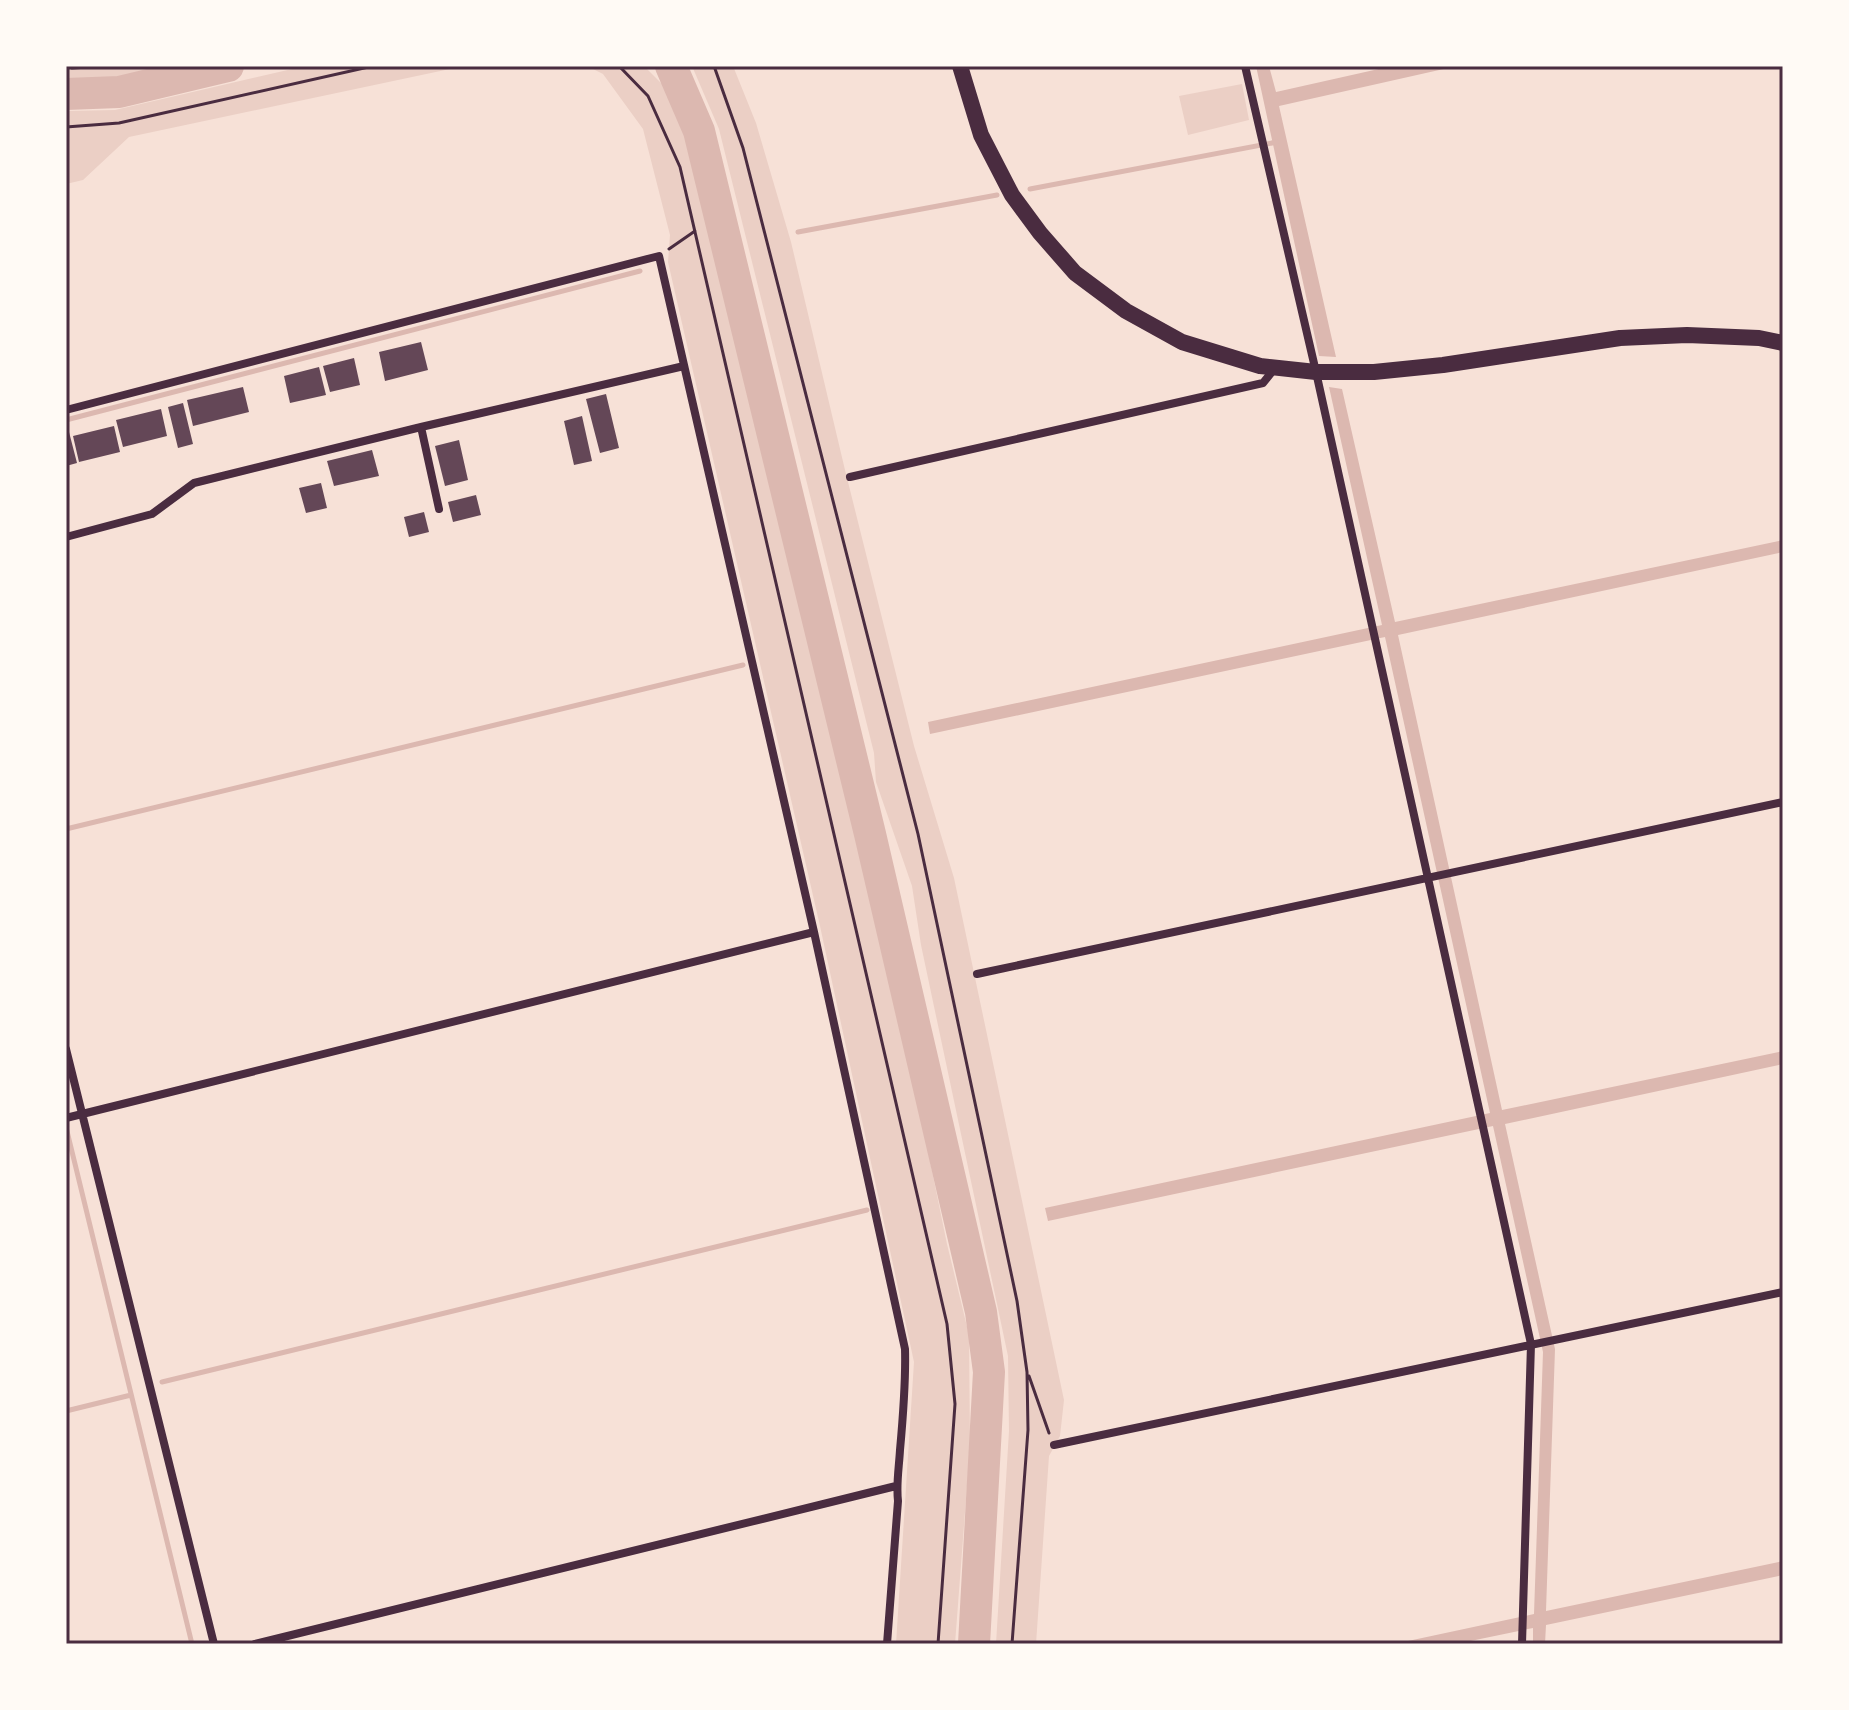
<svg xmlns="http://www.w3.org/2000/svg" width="1849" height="1710" viewBox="0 0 1849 1710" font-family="Karla,sans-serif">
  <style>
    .green { fill: #ebcfc5 }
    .water { fill: #dcb8b0 }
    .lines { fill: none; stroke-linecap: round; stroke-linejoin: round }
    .stream { stroke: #dcb8b0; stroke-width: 5 }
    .river { stroke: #dcb8b0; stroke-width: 32 }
    .building { fill: #644757 }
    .path { stroke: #4a2c40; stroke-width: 3 }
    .minor { stroke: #4a2c40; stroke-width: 8 }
    .secondary { stroke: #4a2c40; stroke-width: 16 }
    .neatline { fill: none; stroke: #4a2c40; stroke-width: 3 }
  </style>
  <rect width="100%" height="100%" fill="#f7e1d7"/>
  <path class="green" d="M66 66H176L125 77 72 79 66 77Z
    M305 66H464L129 137 83 180 66 184V111L115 110Z
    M587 66H644L664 86 686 140 726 294 818 683 895 991 947 1244 969 1335 970 1446 955 1644H896L914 1362 820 926 668 262 670 235 643 129 603 74Z
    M692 66H733L756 123 791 242 845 470 914 746 954 878 1064 1400 1060 1436 1049 1456 1036 1644H996L1009 1431 1008 1356 921 945 912 886 876 782 874 753 719 129Z
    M1242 84 1249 120 1188 135 1179 96Z"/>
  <path class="water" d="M1256 66H1269L1276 92 1392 66H1457L1279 106 1336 357 1319 356Z
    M1329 387 1342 389 1395 622 1783 540V552L1398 635 1502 1110 1783 1051V1064L1505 1124 1555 1349 1546 1611 1783 1561V1575L1546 1625 1545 1644H1533V1628L1456 1644H1394L1534 1614 1543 1352 1493 1126 1048 1221 1045 1208 1490 1113 1385 637 930 734 928 722 1382 625Z"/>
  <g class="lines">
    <path class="stream" d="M1030 189 1277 142
      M798 232 997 195
      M66 420 640 271
      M66 829 743 665
      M66 1127 192 1644
      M162 1382 867 1210
      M66 1411 131 1395"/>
    <path class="river" d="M671 66 699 131 870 834 981 1312 989 1372 974 1644
      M66 94 119 92 228 66"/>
  </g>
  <path class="building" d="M421 342 428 370 385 381 379 352Z
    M354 358 360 385 330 392 323 366Z
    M319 367 326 395 290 403 284 376Z
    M243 387 249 412 193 426 187 400Z
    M606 394 619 448 600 453 586 399Z
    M183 403 193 444 178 448 168 407Z
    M161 409 167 436 123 447 116 420Z
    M582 416 592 461 574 465 564 421Z
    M114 426 120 452 79 462 73 436Z
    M69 432 77 463 66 466V433Z
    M459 440 468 480 445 486 435 446Z
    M372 450 379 476 334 486 327 461Z
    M321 483 327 508 306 513 299 488Z
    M476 495 481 515 453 522 448 502Z
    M424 512 429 532 409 537 404 517Z"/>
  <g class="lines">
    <path class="path" d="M67 66 72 68 104 66
      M619 66 648 96 680 167 947 1324 955 1404 938 1644
      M714 66 743 148 918 834 1017 1301 1027 1372 1028 1430 1012 1644
      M66 127 119 123 373 66
      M669 249 695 231
      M1029 1376 1049 1433"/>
    <path class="minor" d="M1245 66 1316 372 1531 1344 1522 1644
      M66 410 659 256 814 932 905 1349C906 1383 903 1417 900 1450 899 1468 896 1484 898 1501L887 1644
      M421 427 439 509
      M850 477 1263 383 1275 368
      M66 537 152 514 194 483 421 427 684 366
      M977 974 1783 802
      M66 1049 214 1644
      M66 1118 814 932
      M1054 1445 1783 1292
      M255 1644 896 1486"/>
    <path class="secondary" d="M960 66 981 135 1012 195 1040 233 1075 273 1126 311 1182 342 1260 366 1316 372H1374L1443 365 1620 338 1687 335 1759 338 1783 343"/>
  </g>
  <rect width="1849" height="1710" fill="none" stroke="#fffaf5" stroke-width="136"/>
  <rect x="68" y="68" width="1713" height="1574" class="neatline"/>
</svg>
